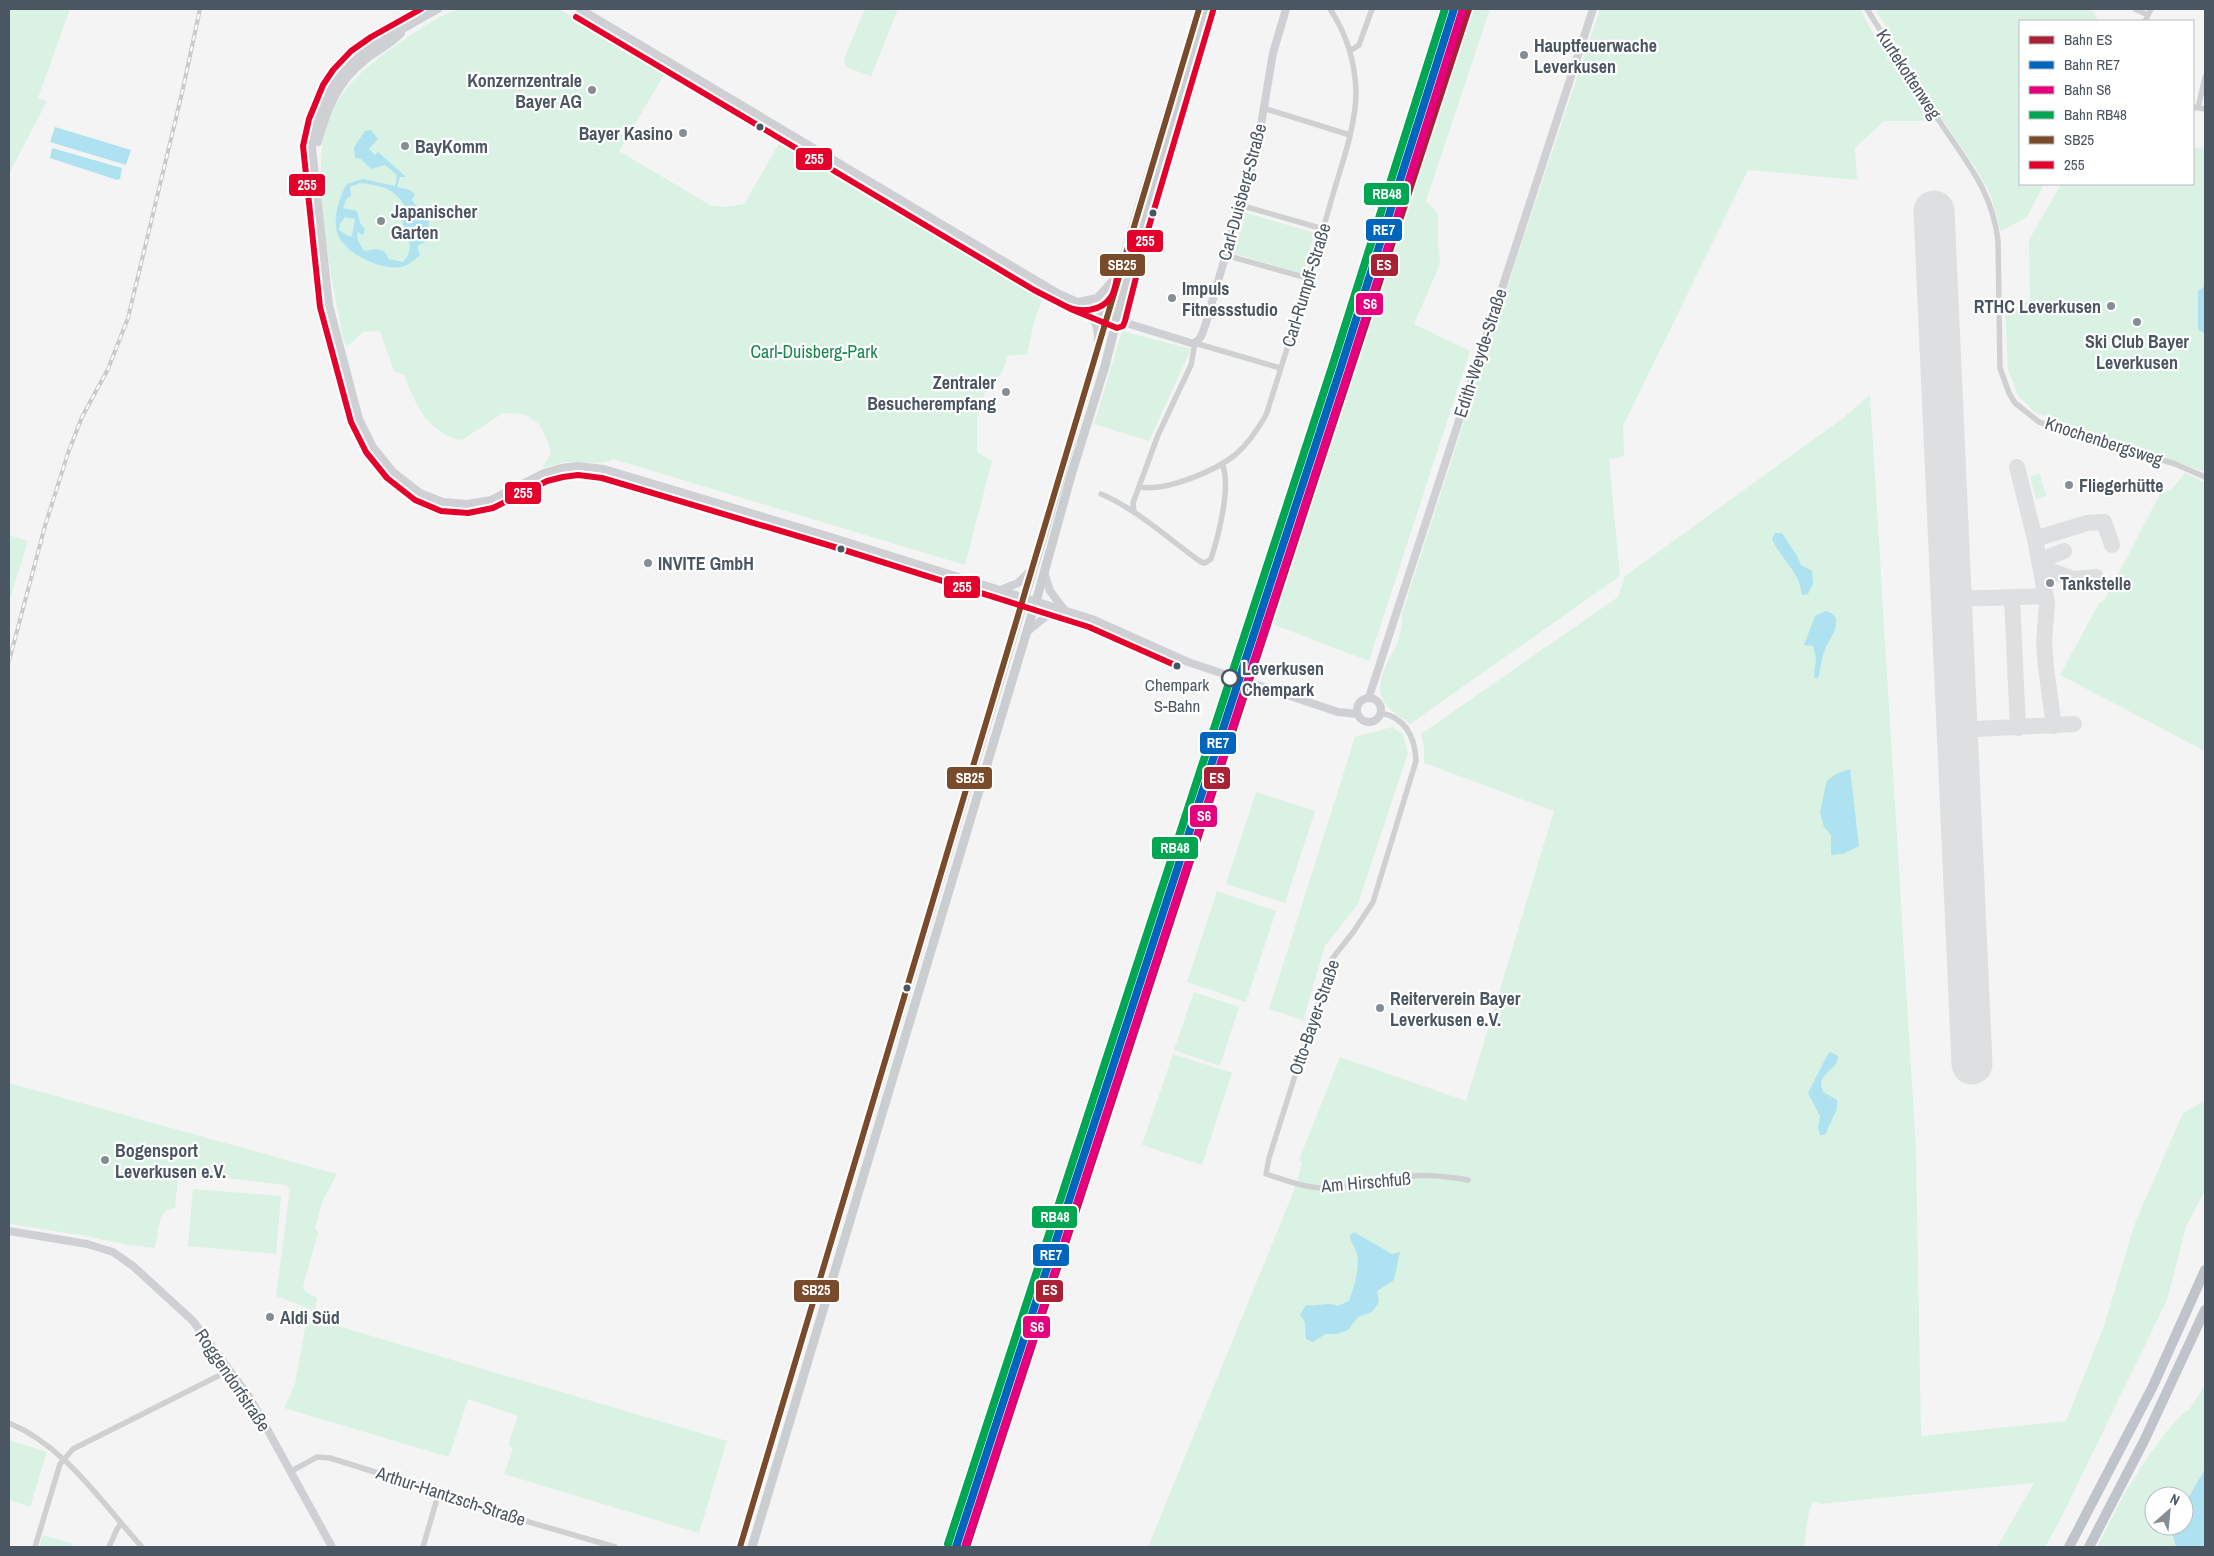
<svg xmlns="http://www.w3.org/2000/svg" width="2214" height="1556" viewBox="0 0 2214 1556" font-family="'Archivo Narrow',sans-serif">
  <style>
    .green { fill: #d9f2e3; fill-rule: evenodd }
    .water { fill: #aee2f0; fill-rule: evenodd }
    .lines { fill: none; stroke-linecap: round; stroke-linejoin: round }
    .taxiway { stroke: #dedfe0; stroke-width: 16 }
    .runway { stroke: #dedfe0; stroke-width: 41 }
    .street { stroke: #ced0d2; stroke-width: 5.5 }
    .secondary { stroke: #ced0d4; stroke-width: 8 }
    .primary { stroke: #caced1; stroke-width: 9 }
    .highway { stroke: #bec4c9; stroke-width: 10 }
    .rail-casing { stroke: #c9cacc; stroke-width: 4 }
    .rail { stroke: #fff; stroke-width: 2; stroke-dasharray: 5.5; stroke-linecap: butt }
    .bus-1-casing { stroke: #fff; stroke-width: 10 }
    .bus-2-casing { stroke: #fff; stroke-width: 10 }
    .bus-1 { stroke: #7a4b2a; stroke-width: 6 }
    .bus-2 { stroke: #e4002b; stroke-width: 6 }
    .rail-1-casing { stroke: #fff; stroke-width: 11 }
    .rail-2-casing { stroke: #fff; stroke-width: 11 }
    .rail-3-casing { stroke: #fff; stroke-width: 11 }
    .rail-4-casing { stroke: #fff; stroke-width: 11 }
    .rail-1 { stroke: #aa2135; stroke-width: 8 }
    .rail-2 { stroke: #0065bd; stroke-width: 8 }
    .rail-3 { stroke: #e6007e; stroke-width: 8 }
    .rail-4 { stroke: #00a651; stroke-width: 8 }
    .poi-dot { fill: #868d94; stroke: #fff; stroke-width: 2 }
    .bus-dot { fill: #4a5661; stroke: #fff; stroke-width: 2 }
    .stop-dot { fill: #fff; stroke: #4a5661; stroke-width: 2.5 }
    .labels { text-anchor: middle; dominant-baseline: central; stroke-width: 4.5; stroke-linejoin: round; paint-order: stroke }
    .bus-label { font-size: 17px; fill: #4a5661; stroke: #fff }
    .poi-label { font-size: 18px; font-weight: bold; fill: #4a5661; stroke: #fff; text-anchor: start }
    .street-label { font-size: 18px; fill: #4a5661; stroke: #fff }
    .park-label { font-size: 18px; fill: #17864f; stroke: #fff }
    .stop-label { font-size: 18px; font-weight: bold; fill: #4a5661; stroke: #fff; text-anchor: start }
    .line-badge { stroke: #fff; stroke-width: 2 }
    .badge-label { font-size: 14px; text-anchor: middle; font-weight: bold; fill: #fff }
  </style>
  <rect width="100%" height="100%" fill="#f4f4f4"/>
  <path class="green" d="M9 9H70L38 98 47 101 9 174Z
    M458 9H559L665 73 619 151 710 205 725 207 744 204 780 142 1043 298 1034 322 1027 354 1008 356 1002 372 987 388 977 413V452L992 461 965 565 613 459 603 463 565 462 542 468 551 454 548 442 539 424 524 414 503 413 462 440C427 433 416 405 404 375L394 371 380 331 363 332 347 347 344 342C333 287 306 162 331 113 346 82 372 62 399 43 418 30 437 17 458 9Z
    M865 9H898L871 76 848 68 844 63 845 56Z
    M1472 9H1490L1426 201 1438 214V244L1440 264 1414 324 1470 351 1369 661 1272 624 1356 371Z
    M1600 9H1860L1872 32 1883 40 1932 121H1884L1855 148 1857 180 1748 170 1623 426 1624 456 1609 459 1620 576 1410 724C1404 719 1391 712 1388 707 1369 686 1390 661 1398 641 1401 632 1402 623 1402 614L1517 257Z
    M1875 9H2089L2094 12 2098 21H2020V184H2044L2027 217 2001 231 1990 193 1974 165 1943 120Z
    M2193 147 2205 149V472L2034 412 2018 395 2008 370 2005 312 2030 301 2029 240 2061 184H2193Z
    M1246 213 1315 233 1303 274 1233 253Z
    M1122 331 1191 349 1149 441 1094 424Z
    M1870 395 1916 1150 1921 1436 2066 1421 2104 1326 2135 1223 2183 1113 2205 1101V1190L2186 1227 2167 1300 2060 1520 2045 1547H1997L2034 1483 1820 1504 1813 1501 1809 1511 1804 1547H1148L1295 1188 1302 1163 1299 1160 1340 1057 1466 1101 1554 811 1424 763V747L1421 734 1618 597 1625 576 1842 419Z
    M2185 473 2205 483V751L2060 675 2099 603 2104 601 2160 494 2171 490Z
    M2040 474 2046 496 2036 499 2030 476Z
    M9 535 28 541 9 602Z
    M1392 727 1403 734 1408 753 1358 904 1325 946 1303 1020 1269 1009 1355 737Z
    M1256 792 1315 811 1285 903 1226 884Z
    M1217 891 1276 911 1246 1002 1187 982Z
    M1194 992 1239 1007 1220 1066 1174 1050Z
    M1173 1054 1232 1073 1202 1165 1142 1145Z
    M9 1083 337 1174 323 1200 315 1228 318 1233 303 1287 306 1292 317 1298 315 1311 276 1296 290 1190 286 1185 190 1174 175 1167 169 1177 178 1178 175 1208 166 1210 160 1220 155 1248 128 1245 87 1236 9 1224Z
    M193 1189 281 1196 276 1254 188 1246Z
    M307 1317 727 1441 699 1533 504 1474 513 1449 508 1445 518 1416 468 1399 449 1457 284 1408 295 1384Z
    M2205 1385V1547H2097L2124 1494 2149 1455 2167 1431 2184 1412 2189 1410ZM2154 1496H2184V1526H2154Z
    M9 1440 47 1452 30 1507 9 1500Z
    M43 1535 73 1544 72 1547H39Z"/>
  <path class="water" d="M55 127 131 150 126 165 50 142Z
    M371 130 378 139 369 149 375 155 378 152 406 177H400L397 187 410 190 415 194 412 200 425 218 429 219 428 240 423 237 425 242 417 246 420 255C414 260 408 266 400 267 381 270 348 255 339 237 331 223 339 197 347 184L363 179 395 186 397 175 385 165 371 169 361 159 355 158 354 147 365 131ZM360 183C388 186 396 190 410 214L402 220 404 228 400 236 402 240H409C411 249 409 256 403 262L389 259 384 251 376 249 364 251 358 241 357 232 363 235 365 229 360 223 357 211 343 208 347 198 351 196 350 187ZM345 217 355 219 352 236H348L339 230 340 224Z
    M52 148 122 168 120 179 117 180 50 158Z
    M2205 286V333L2198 330V291Z
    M1775 533H1782L1797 556 1801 565 1812 571 1813 584 1808 594 1802 595C1799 570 1782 561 1772 539Z
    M1826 611C1846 617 1832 635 1826 647 1822 656 1821 666 1819 675L1818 678H1814L1816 658 1813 646 1804 645 1815 616Z
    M1850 769 1859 846 1843 854 1831 855V835L1824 827 1820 812 1824 793 1827 781 1836 774Z
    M1830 1052 1838 1056C1838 1069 1824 1070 1821 1083L1823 1092 1837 1100C1838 1112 1834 1114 1830 1124 1827 1128 1828 1131 1825 1135H1820L1818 1128 1820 1116 1808 1093 1828 1054Z
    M1354 1232 1392 1254 1400 1252 1394 1280 1377 1291 1379 1302 1372 1312 1358 1317 1348 1330 1336 1334H1325L1313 1342 1306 1339 1305 1322 1300 1315 1306 1305C1318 1307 1327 1301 1338 1306L1349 1301C1354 1287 1360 1269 1357 1254 1355 1247 1350 1242 1350 1235Z
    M2205 1469V1547H2176L2171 1527 2184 1526V1505Z"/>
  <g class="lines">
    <path class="taxiway" d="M2017 467 2035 539
      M2040 560 2064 551
      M2041 567 2073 579 2096 577
      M2012 598 2018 728
      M1952 599 2046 596
      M2054 726 2046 668 2044 642 2047 603 2035 539 2087 523 2104 522 2112 545
      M1958 730 2074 724"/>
    <path class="runway" d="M1934 211 1972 1064"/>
    <path class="street" d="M1867 9C1891 48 1916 87 1942 125 1968 164 1993 193 1998 241L2000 368 2009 393 2015 403 2039 422 2175 464 2205 477
      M2135 9 2148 15
      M2145 21 2151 9
      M1350 51 1359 45 1372 9
      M2193 107 2205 109
      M1263 108 1350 135
      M2198 108 2205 77
      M1240 205 1323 229
      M1225 255 1307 278
      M1140 487C1165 492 1215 471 1235 455 1247 445 1258 429 1266 415 1289 345 1309 275 1330 205 1340 168 1356 129 1356 91 1355 62 1346 33 1330 9
      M1101 494C1135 508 1170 540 1201 562L1205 563 1211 559C1218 537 1232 485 1222 464
      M1134 511 1133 503 1158 435 1191 365 1195 343 1280 368
      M1381 713C1406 718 1415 737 1416 761L1373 902 1354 931 1332 959 1269 1158 1266 1174C1285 1180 1305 1188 1326 1188 1350 1187 1374 1181 1398 1177 1420 1174 1446 1176 1468 1180
      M9 1423C65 1446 102 1503 142 1547
      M290 1472 317 1457 330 1458 439 1492 453 1500 615 1547
      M35 1547 60 1464 73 1449 230 1370
      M109 1547 117 1529 121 1524
      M423 1547 439 1492"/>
    <path class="secondary" d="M438 9 376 44 357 58 340 76 331 89 317 122 312 148 329 305 359 419 373 447 393 472 420 493 443 502 467 504 491 500 544 473 561 468 578 466 604 469 831 537 1092 619 1188 662 1338 712 1357 714
      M580 9 1059 294 1123 322 1191 343C1201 343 1203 331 1206 323L1258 143 1273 53 1286 9
      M318 142C326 111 338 81 364 61 376 51 390 45 401 33
      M1078 302 1097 298 1118 275
      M1081 307C1094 319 1098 322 1098 341
      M1044 572 1050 591 1066 612
      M998 591 1018 583 1033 568
      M1027 632 1045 617 1064 612
      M1369 697 1593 9
      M1357 710a12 12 0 1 1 24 0a12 12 0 1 1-24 0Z
      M9 1231 87 1244 113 1252 133 1266 193 1321 250 1398 332 1547"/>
    <path class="primary" d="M740 1547 1054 500 1128 243 1199 9
      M752 1547 1039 591 1072 472 1105 366 1140 228 1205 9"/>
    <path class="highway" d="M2069 1547 2153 1386 2205 1270
      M2089 1547 2144 1441 2205 1310"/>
    <g class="rail-casing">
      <path id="rail" d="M9 661 45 526 68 453 82 417 108 369 128 318 182 93 200 9"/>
    </g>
    <use href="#rail" class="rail"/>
    <g class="bus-1-casing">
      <path id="bus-1" d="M740 1547 1199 9"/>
    </g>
    <g class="bus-2-casing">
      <path id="bus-2" d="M421 9 371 37 351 51 333 70 323 85 309 119 303 146 320 307 351 422 366 452 387 478 415 500 441 511 468 513 493 508 547 481 563 477 578 475 602 478 828 545 1089 627 1177 666
        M576 17 1034 290 1073 310 1117 328 1123 326 1125 321 1148 230 1213 11
        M1065 306C1080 313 1101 312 1111 297 1117 288 1116 274 1121 264 1124 258 1129 254 1134 249"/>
    </g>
    <use href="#bus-1" class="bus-1"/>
    <use href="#bus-2" class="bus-2"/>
    <g class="rail-1-casing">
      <path id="rail-1" d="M966 1547 1468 9"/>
    </g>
    <g class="rail-2-casing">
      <path id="rail-2" d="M956 1547 1341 367 1454 9"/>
    </g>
    <g class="rail-3-casing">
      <path id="rail-3" d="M965 1547 1349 370 1462 12"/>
    </g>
    <g class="rail-4-casing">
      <path id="rail-4" d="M948 1544 1333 364 1445 9"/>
    </g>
    <use href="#rail-1" class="rail-1"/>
    <use href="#rail-2" class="rail-2"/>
    <use href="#rail-3" class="rail-3"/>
    <use href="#rail-4" class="rail-4"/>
  </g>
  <g class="poi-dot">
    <circle cx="1524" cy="55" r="5"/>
    <circle cx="592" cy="90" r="5"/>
    <circle cx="683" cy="133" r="5"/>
    <circle cx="405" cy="146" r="5"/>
    <circle cx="381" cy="221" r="5"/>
    <circle cx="1172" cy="298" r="5"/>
    <circle cx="2111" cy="306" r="5"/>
    <circle cx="2137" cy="322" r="5"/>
    <circle cx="1006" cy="392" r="5"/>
    <circle cx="2069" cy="485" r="5"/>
    <circle cx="648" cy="563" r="5"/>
    <circle cx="2050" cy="583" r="5"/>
    <circle cx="1380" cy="1008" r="5"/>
    <circle cx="105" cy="1160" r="5"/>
    <circle cx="270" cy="1317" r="5"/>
  </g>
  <g class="bus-dot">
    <circle cx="760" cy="127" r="4.5"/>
    <circle cx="1153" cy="213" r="4.5"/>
    <circle cx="841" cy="549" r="4.5"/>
    <circle cx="1177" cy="666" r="4.5"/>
    <circle cx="907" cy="988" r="4.5"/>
  </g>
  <circle class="stop-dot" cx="1230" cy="678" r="8"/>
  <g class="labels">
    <g class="bus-label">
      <text x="1177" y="684">Chempark<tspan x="1177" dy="21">S-Bahn</tspan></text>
    </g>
    <g class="poi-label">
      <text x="1534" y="45">Hauptfeuerwache<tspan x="1534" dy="21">Leverkusen</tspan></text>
      <text x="582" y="80" text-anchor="end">Konzernzentrale<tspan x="582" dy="21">Bayer AG</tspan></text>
      <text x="673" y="133" text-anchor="end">Bayer Kasino</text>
      <text x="415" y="146">BayKomm</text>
      <text x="391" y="211">Japanischer<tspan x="391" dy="21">Garten</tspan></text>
      <text x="1182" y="288">Impuls<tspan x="1182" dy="21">Fitnessstudio</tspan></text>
      <text x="2101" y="306" text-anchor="end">RTHC Leverkusen</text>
      <text x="2137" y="341" text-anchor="middle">Ski Club Bayer<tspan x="2137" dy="21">Leverkusen</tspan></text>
      <text x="996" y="382" text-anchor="end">Zentraler<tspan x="996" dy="21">Besucherempfang</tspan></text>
      <text x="2079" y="485">Fliegerhütte</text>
      <text x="658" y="563">INVITE GmbH</text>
      <text x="2060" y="583">Tankstelle</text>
      <text x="1390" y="998">Reiterverein Bayer<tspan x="1390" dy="21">Leverkusen e.V.</tspan></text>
      <text x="115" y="1150">Bogensport<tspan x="115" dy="21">Leverkusen e.V.</tspan></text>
      <text x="280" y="1317">Aldi Süd</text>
    </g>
    <g class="street-label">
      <text transform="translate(1909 74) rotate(57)">Kurtekottenweg</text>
      <text transform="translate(1242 192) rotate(-75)">Carl-Duisberg-Straße</text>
      <text transform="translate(1306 285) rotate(-73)">Carl-Rumpff-Straße</text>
      <text transform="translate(1480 353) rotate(-72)">Edith-Weyde-Straße</text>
      <text transform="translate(2104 441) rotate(18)">Knochenbergsweg</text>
      <text transform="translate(1314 1017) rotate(-71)">Otto-Bayer-Straße</text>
      <text transform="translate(1366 1182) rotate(-5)">Am Hirschfuß</text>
      <text transform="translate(233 1380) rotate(56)">Roggendorfstraße</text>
      <text transform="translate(451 1496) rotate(18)">Arthur-Hantzsch-Straße</text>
    </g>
    <g class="park-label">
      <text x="814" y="351">Carl-Duisberg-Park</text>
    </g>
    <g class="stop-label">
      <text x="1242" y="668">Leverkusen<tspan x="1242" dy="21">Chempark</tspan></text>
    </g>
  </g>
  <g class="line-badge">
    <rect x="795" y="147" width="38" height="24" rx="5" fill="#e4002b"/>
    <rect x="288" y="173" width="38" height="24" rx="5" fill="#e4002b"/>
    <rect x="1363" y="182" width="47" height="24" rx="5" fill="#00a651"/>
    <rect x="1365" y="218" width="38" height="24" rx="5" fill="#0065bd"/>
    <rect x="1126" y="229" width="38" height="24" rx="5" fill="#e4002b"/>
    <rect x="1099" y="253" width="47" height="24" rx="5" fill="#7a4b2a"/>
    <rect x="1370" y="253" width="29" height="24" rx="5" fill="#aa2135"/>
    <rect x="1355" y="292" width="29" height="24" rx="5" fill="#e6007e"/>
    <rect x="504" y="481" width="38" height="24" rx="5" fill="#e4002b"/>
    <rect x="943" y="575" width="38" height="24" rx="5" fill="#e4002b"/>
    <rect x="1199" y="731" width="38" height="24" rx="5" fill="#0065bd"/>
    <rect x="946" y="766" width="47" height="24" rx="5" fill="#7a4b2a"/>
    <rect x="1203" y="766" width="28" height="24" rx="5" fill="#aa2135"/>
    <rect x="1189" y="804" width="29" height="24" rx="5" fill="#e6007e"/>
    <rect x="1151" y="836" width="48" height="24" rx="5" fill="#00a651"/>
    <rect x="1031" y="1205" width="47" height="24" rx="5" fill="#00a651"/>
    <rect x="1032" y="1243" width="38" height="24" rx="5" fill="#0065bd"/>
    <rect x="793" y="1279" width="47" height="24" rx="5" fill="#7a4b2a"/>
    <rect x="1035" y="1279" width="29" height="24" rx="5" fill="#aa2135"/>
    <rect x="1022" y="1315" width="29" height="24" rx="5" fill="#e6007e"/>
  </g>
  <g class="badge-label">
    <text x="814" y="164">255</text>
    <text x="307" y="190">255</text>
    <text x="1387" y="199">RB48</text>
    <text x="1384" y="235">RE7</text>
    <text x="1145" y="246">255</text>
    <text x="1122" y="270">SB25</text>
    <text x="1384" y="270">ES</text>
    <text x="1370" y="309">S6</text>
    <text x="523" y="498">255</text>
    <text x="962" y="592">255</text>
    <text x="1218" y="748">RE7</text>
    <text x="970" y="783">SB25</text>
    <text x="1217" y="783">ES</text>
    <text x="1204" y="821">S6</text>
    <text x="1175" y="853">RB48</text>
    <text x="1055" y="1222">RB48</text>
    <text x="1051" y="1260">RE7</text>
    <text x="816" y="1295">SB25</text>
    <text x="1050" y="1295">ES</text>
    <text x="1037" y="1332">S6</text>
  </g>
  <rect width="2214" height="1556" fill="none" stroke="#4a5661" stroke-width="20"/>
  <rect x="2019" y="20" width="175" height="165" fill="#ffffff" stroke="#b7bbc0"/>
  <rect x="2029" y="36" width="25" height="8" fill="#aa2135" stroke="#b7bbc0"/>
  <text x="2064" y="45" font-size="15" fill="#4a5661">Bahn ES</text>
  <rect x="2029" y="61" width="25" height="8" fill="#0065bd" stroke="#b7bbc0"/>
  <text x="2064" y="70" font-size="15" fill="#4a5661">Bahn RE7</text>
  <rect x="2029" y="86" width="25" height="8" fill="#e6007e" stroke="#b7bbc0"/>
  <text x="2064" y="95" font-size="15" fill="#4a5661">Bahn S6</text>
  <rect x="2029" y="111" width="25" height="8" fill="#00a651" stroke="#b7bbc0"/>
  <text x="2064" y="120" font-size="15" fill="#4a5661">Bahn RB48</text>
  <rect x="2029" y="136" width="25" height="8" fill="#7a4b2a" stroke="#b7bbc0"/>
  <text x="2064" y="145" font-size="15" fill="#4a5661">SB25</text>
  <rect x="2029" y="161" width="25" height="8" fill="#e4002b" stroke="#b7bbc0"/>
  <text x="2064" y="170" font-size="15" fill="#4a5661">255</text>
  <g transform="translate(2169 1511) rotate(27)"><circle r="24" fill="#ffffff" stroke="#b7bbc0"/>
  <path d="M0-4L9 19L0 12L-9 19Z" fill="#868d94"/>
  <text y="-8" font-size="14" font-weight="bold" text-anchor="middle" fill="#4a5661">N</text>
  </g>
</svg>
